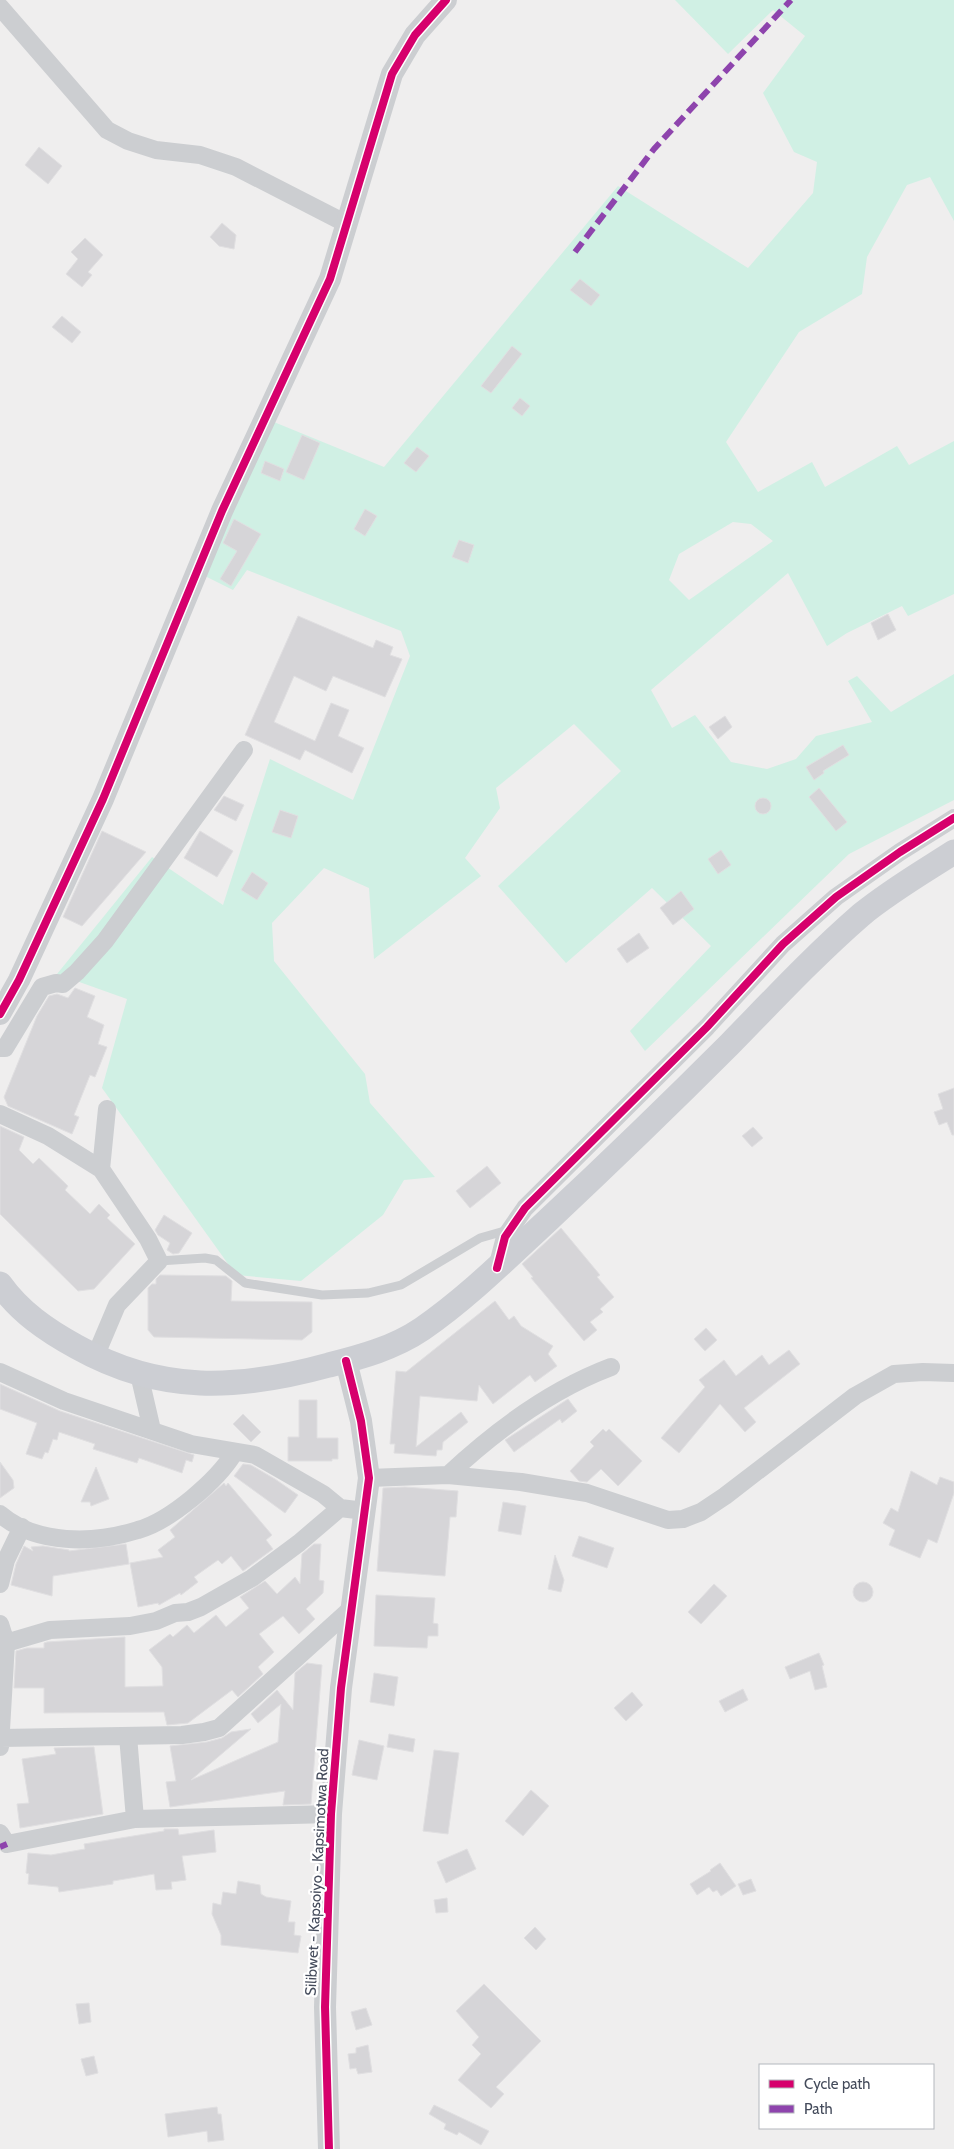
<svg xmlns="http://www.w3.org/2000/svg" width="954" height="2149" viewBox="0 0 954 2149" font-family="Cabin,sans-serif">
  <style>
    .green { fill: #d0f0e4; fill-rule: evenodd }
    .building { fill: #d6d5d8; stroke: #e0dfe1 }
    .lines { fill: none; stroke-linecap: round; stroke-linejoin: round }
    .service { stroke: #ccced1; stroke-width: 9 }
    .minor { stroke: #ccced1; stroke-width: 18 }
    .tertiary { stroke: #ccced1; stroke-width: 22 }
    .secondary { stroke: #ccced3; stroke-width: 25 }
    .quiet { stroke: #8e44ad; stroke-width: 6; stroke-dasharray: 12 6; stroke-linecap: butt }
    .cycleway-casing { stroke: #fff; stroke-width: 11 }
    .cycleway { stroke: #d6006c; stroke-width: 8 }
    .labels { text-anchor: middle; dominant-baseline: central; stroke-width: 4.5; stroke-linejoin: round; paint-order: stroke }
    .street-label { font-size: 15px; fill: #444b5b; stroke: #fff }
  </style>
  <rect width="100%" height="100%" fill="#efeeee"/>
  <path class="green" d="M675 0H954V221L930 177 907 185 867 257 862 294 799 332 726 442 758 492 812 462 825 487 897 446 909 465 954 441V594L908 616 902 606 847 633 827 646 788 573 651 690 672 728 695 715 731 762 767 769 796 759 816 736 872 722 848 681 857 676 891 712 954 674V800L849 854 645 1051 630 1031 711 946 652 888 566 963 498 886 621 771 574 724 496 788 500 808 465 858 481 876 374 959 369 888 324 868 272 923 274 961 365 1074 370 1103 435 1177 404 1180 383 1215 301 1281 236 1275 102 1088 127 999 57 974 152 857 223 905 270 759 353 800 410 656 401 631 247 570 233 590 203 575 269 420 384 467 618 186 748 268 813 193 817 162 794 152 763 93 805 36 773 10 728 54ZM733 522 751 524 773 541 689 600 669 580 679 554Z"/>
  <path class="building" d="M39 147 62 166 48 184 25 165Z
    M222 223 236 235 234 249 219 246 210 237Z
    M85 238 103 255 88 272 92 275 82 287 66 274 78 259 71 252Z
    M580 279 600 295 591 306 570 290Z
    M62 316 81 332 72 343 52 327Z
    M512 346 522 354 491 393 481 386Z
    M520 398 530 406 522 416 512 408Z
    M302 435 320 443 304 480 286 472Z
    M417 447 429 456 416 472 404 463Z
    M265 461 284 469 280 481 261 473Z
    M365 509 377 516 365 536 354 529Z
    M234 519 261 534 231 586 220 579 237 551 223 543Z
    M459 540 474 545 468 563 452 557Z
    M888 614 896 630 878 640 871 623Z
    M298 616 373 648 376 640 393 647 390 655 402 659 385 697 333 676 326 691 294 676 274 722 315 741 331 703 349 710 338 736 364 748 352 773 305 750 300 760 245 735Z
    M725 716 732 727 718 739 709 727Z
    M843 745 849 755 823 771 824 773 814 780 806 767Z
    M819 788 847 822 836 831 809 797Z
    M224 796 244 805 236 821 214 810Z
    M755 806a8 8 0 1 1 16 0a8 8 0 1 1-16 0Z
    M280 810 298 816 291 838 272 832Z
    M102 831 146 852 82 926 63 917Z
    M200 831 233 851 217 877 184 858Z
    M721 850 731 865 718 874 708 859Z
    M252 872 268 883 257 900 241 890Z
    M681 891 694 909 673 925 660 908Z
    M639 933 649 948 627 963 617 949Z
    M75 988 95 996 87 1017 104 1025 98 1044 107 1047 95 1077 90 1075 74 1115 79 1117 72 1134 8 1106 4 1097 37 1016 49 996 57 994 68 998Z
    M954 1088V1135H952L947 1122 939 1125 934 1112 943 1109 938 1094Z
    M0 1126 24 1137 19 1150 33 1164 39 1158 68 1186 65 1190 90 1214 99 1204 110 1215 107 1218 135 1244 94 1289 78 1291 0 1214Z
    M753 1127 763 1138 752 1147 742 1136Z
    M487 1166 501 1183 470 1208 456 1191Z
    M164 1215 192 1233 179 1253 173 1254 167 1250 170 1243 158 1235 155 1230Z
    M561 1228 600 1275 597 1277 614 1297 600 1309 603 1312 590 1322 597 1330 584 1341 531 1278 533 1277 522 1264Z
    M160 1275 226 1276 232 1281 231 1301 312 1302V1332L302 1340 154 1337 148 1330V1288L152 1284H156V1279Z
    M495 1301 509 1320 514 1316 521 1326 553 1346 548 1354 557 1366 535 1382 530 1375 493 1404 479 1385 477 1401 420 1396 416 1447 461 1412 468 1422 443 1442 442 1450H437L436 1456 394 1453 395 1444H390L396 1371 406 1372Z
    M706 1328 717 1340 705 1351 694 1339Z
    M789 1350 800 1364 744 1408 756 1422 745 1432 720 1404 679 1453 661 1438 705 1387 699 1380 724 1360 736 1376 762 1355 769 1365Z
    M0 1384 60 1411 194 1455 192 1462 186 1460 182 1473 139 1458 137 1463 112 1455 93 1449 95 1444 59 1432 57 1440 53 1439 48 1453 45 1452 42 1459 26 1454 37 1423 0 1409Z
    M568 1399 577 1411 562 1423 560 1419 514 1452 505 1440Z
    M299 1400H317V1438H338V1459H332V1461H288V1437H299Z
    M243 1414 261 1432 251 1442 233 1424Z
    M603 1429 606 1432 609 1429 642 1461 618 1486 601 1469 587 1482 579 1481 570 1471 594 1446 590 1442Z
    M0 1462 13 1480 14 1488 0 1498Z
    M243 1464 251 1465 275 1479 298 1495 285 1513 234 1476Z
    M96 1467 109 1499 91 1506 90 1502H81Z
    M911 1471 937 1485 940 1477 954 1482V1493L937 1543 928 1539 920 1558 889 1545 895 1530 883 1523 891 1508 898 1512Z
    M224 1483 226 1486 228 1483 272 1535 266 1540 273 1549 243 1571 231 1556 222 1564 218 1560 194 1577 198 1582 181 1595 180 1593 159 1605 158 1603 138 1607 130 1563 163 1557 158 1550 175 1537 170 1530Z
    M405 1487 458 1491 456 1517H450L445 1576 377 1571 383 1488Z
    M503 1502 526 1506 521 1535 498 1531Z
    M579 1536 614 1548 607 1568 572 1556Z
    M126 1544 129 1564 53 1576 52 1596 11 1585 16 1564 24 1546 33 1551 31 1547 43 1546 69 1550V1551Z
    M314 1544H321L319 1580 324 1581 323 1593 306 1609 315 1619 299 1634 283 1616 259 1634 274 1652 258 1667 263 1674 238 1697 232 1690 188 1723 167 1725 164 1712 44 1713V1688H14L16 1651 27 1648H44V1643L47 1642 125 1637V1687L163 1686 162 1667 149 1650 170 1634 173 1637 187 1625 194 1633 216 1615 226 1627 249 1608 240 1597 265 1581 277 1594 295 1577 300 1584 302 1554Z
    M555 1555 564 1580 561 1592 548 1589Z
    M853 1592a10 10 0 1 1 20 0a10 10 0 1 1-20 0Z
    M714 1584 727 1596 701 1624 688 1612Z
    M376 1595 435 1598 433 1623 438 1624V1636H428L427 1648 374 1646Z
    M819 1653 824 1665 822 1666 827 1687 815 1690 810 1671 790 1679 785 1667Z
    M307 1663 322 1665 311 1804 283 1805 285 1791 170 1807 166 1782 176 1781 170 1746 207 1742 222 1738 231 1732 251 1729 191 1780 278 1742 281 1704 258 1723 251 1714 277 1690 293 1710 295 1673Z
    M374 1673 398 1677 394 1706 370 1702Z
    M743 1689 748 1700 725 1712 719 1701Z
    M632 1692 643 1705 626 1721 614 1708Z
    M389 1734 415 1739 413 1752 387 1747Z
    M359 1740 384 1746 377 1780 352 1775Z
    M94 1747 103 1814 20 1828 17 1804 29 1803 22 1759 56 1754 54 1748Z
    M434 1750 459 1753 448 1834 423 1831Z
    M531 1790 549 1806 523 1836 505 1821Z
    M164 1829H178L179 1835 214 1830 216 1852 182 1856 186 1880 171 1882 172 1889 156 1890 154 1874 113 1881V1884L59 1892 58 1887 28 1884 29 1874 26 1873 28 1853 51 1855 85 1849 84 1844 164 1831Z
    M467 1849 476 1869 446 1883 437 1862Z
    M720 1863 736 1886 721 1896 717 1890 713 1892 709 1887 697 1895 690 1884 711 1871 710 1870Z
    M751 1879 756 1891 743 1895 738 1884Z
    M238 1881 260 1885 261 1894 266 1897 291 1901 288 1922H295L294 1935 301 1936 298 1953 221 1945V1935L212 1914 213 1903 221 1905 223 1892 236 1894Z
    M447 1898 448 1912 436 1913 434 1900Z
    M535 1927 546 1939 536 1950 524 1938Z
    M484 1984 541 2041 496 2087 504 2094 491 2108 458 2080 481 2054 472 2045 479 2037 456 2011Z
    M89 2003 91 2022 79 2024 76 2004Z
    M366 2008 372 2025 356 2030 351 2012Z
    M368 2045 372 2072 358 2074 356 2068 350 2069 348 2054 356 2053V2048Z
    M94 2056 98 2073 86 2076 81 2059Z
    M434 2105 489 2131 481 2145 459 2132 457 2135 444 2129 446 2124 429 2114Z
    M217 2107 218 2114H221L224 2140 208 2142 207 2131 168 2137 165 2114Z"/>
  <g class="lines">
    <path class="service" d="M159 1261 205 1258 216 1260 245 1283 322 1295 368 1293 401 1285 480 1238 508 1230"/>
    <path class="minor" d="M0 7 107 130 128 141 156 150 200 155 236 167 347 224
      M0 1048H5L42 987 56 983 63 984 77 972 105 941 244 750
      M0 1114 48 1136 101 1169 148 1239 159 1261 117 1305 95 1357
      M101 1169 107 1109
      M497 1268 505 1237 525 1208 707 1027 783 944 836 897 900 852 954 818
      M0 1372 64 1401 191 1444 255 1455 323 1494 340 1508 365 1511
      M139 1374 152 1430
      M448 1475C495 1431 550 1390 611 1367
      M369 1478 448 1475 521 1482 587 1493 668 1520 683 1519 701 1512 725 1496 855 1396 894 1374 923 1372 954 1373
      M0 1514C36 1545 94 1544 138 1530 170 1521 217 1481 234 1453
      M0 1584 6 1560 22 1527
      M0 1624 6 1643 0 1747
      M6 1643 50 1630 130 1626 156 1621 175 1613 188 1612 201 1607 252 1578 299 1543 340 1508
      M128 1736 135 1819
      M1 1738 182 1735 204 1732 219 1728 353 1607
      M0 1833 7 1844 135 1819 331 1814"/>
    <path class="tertiary" d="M0 1014 19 980 103 799 222 511 330 279 392 74 415 35 446 0
      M329 2149 325 2007 331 1814 341 1688 369 1478 361 1421 346 1361"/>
    <path class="secondary" d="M0 1284C20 1312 46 1330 77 1347 161 1394 238 1390 329 1365 361 1357 394 1348 422 1329 467 1298 507 1258 547 1221 609 1163 670 1104 730 1044 773 1000 815 955 861 915 890 891 923 872 954 852"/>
    <path class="quiet" d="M575 252 654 149 791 0
      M0 1847 7 1844"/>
    <g class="cycleway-casing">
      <path id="cycleway" d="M0 1014 19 980 103 799 222 511 330 279 392 74 415 35 446 0
        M497 1268 505 1237 525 1208 707 1027 783 944 836 897 900 852 954 818
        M329 2149 325 2007 331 1814 341 1688 369 1478 361 1421 346 1361"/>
    </g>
    <use href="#cycleway" class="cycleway"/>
  </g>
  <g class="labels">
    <g class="street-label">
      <text transform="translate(317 1872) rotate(-87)">Silibwet - Kapsoiyo - Kapsimotwa Road</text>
    </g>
  </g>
  <rect x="759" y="2064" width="175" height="65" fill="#ffffff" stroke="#b4b7bd"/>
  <rect x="769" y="2080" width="25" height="8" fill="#d6006c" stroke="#b4b7bd"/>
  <text x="804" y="2089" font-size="15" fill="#444b5b">Cycle path</text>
  <rect x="769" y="2105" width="25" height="8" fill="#8e44ad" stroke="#b4b7bd"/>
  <text x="804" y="2114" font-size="15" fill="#444b5b">Path</text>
</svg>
